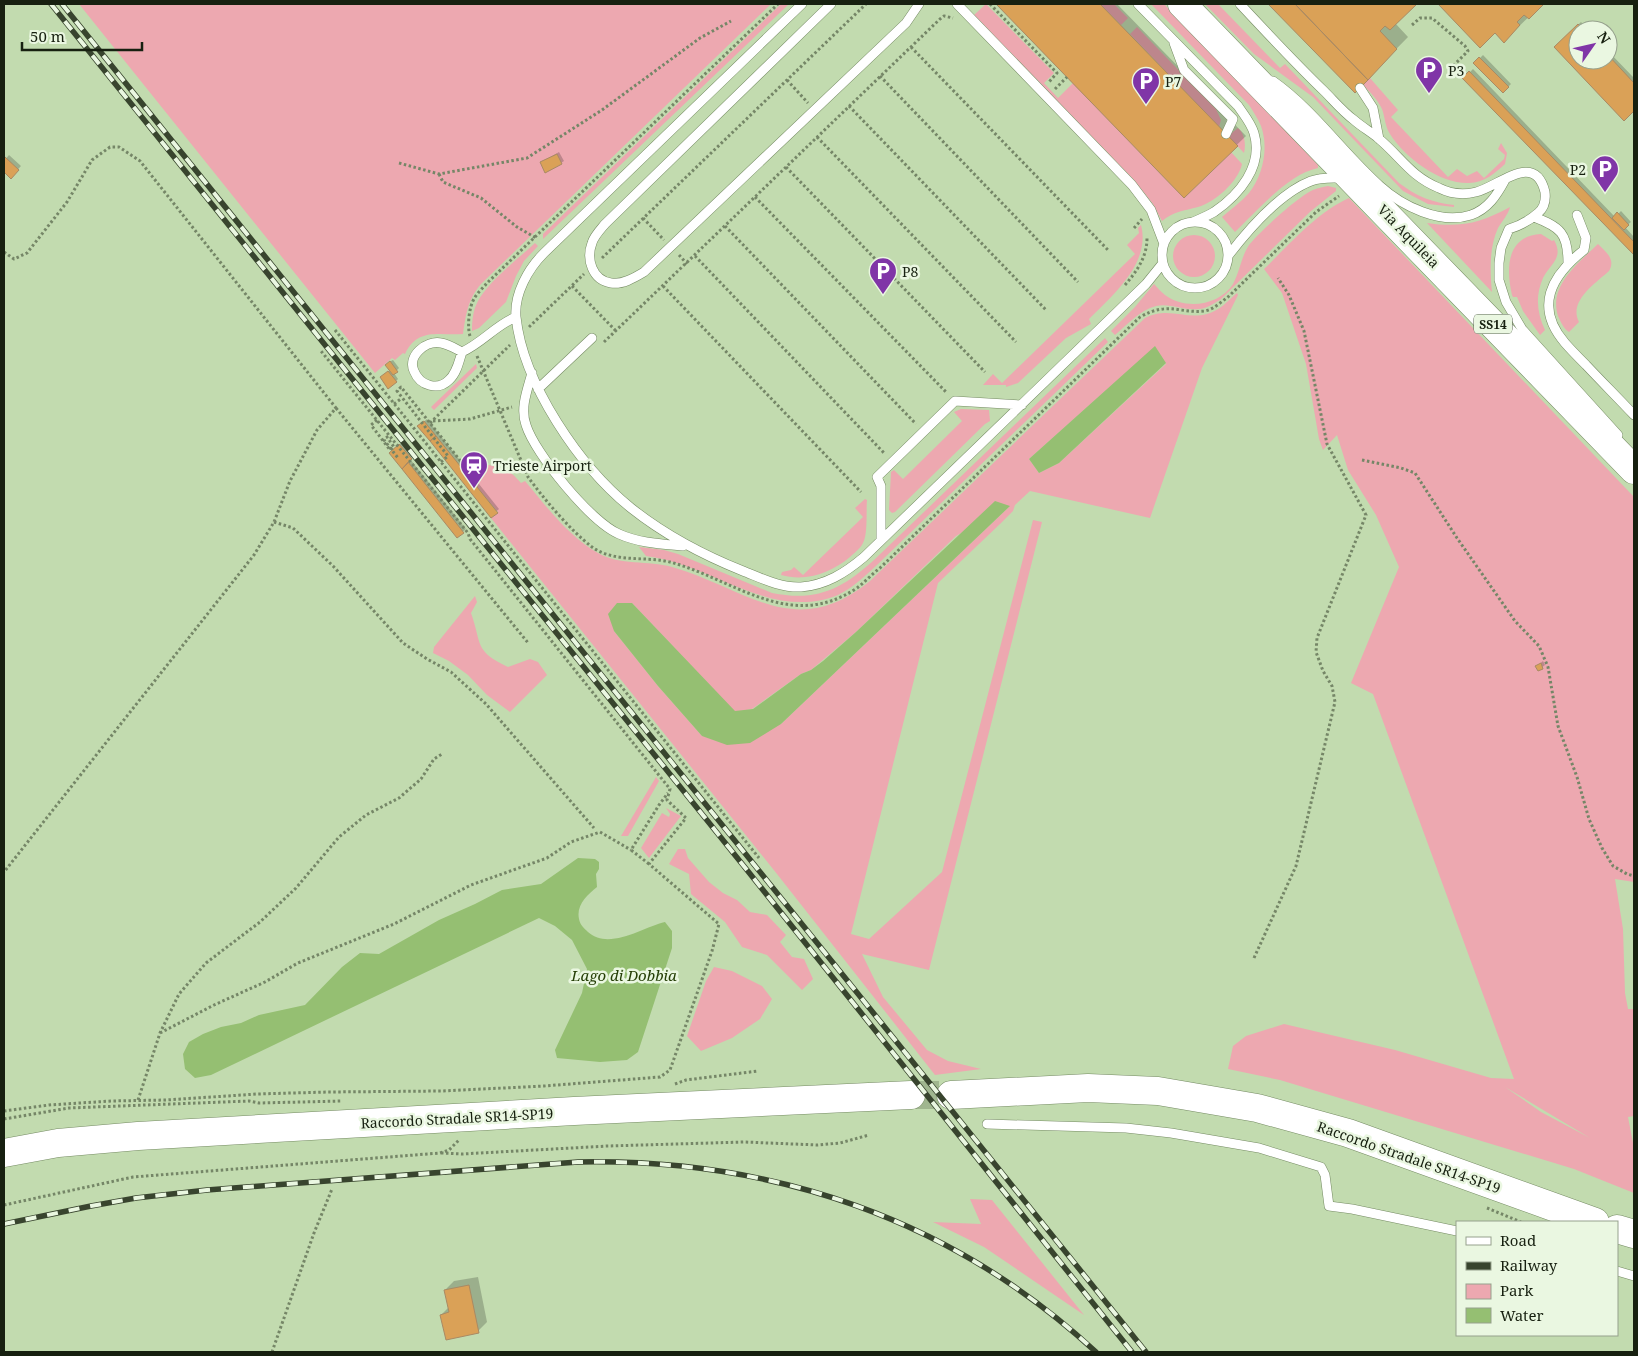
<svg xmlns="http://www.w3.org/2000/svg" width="1638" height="1356" viewBox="0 0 1638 1356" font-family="'Noto Serif',serif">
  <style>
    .green { fill: #eda8b0; fill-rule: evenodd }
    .water { fill: #95bf72 }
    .shadow { fill: #0003 }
    .building { fill: #daa157; stroke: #a98a64 }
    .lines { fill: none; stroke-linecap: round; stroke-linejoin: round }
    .primary-tunnel { stroke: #a0b68f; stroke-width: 28; stroke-dasharray: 28 14; stroke-linecap: butt }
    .lane-casing { stroke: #758b63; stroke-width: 10 }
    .primary-casing { stroke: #758b63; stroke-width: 29 }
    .path { stroke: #758667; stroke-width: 3; stroke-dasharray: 2.5 2.5; stroke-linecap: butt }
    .lane { stroke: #fff; stroke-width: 9 }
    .primary { stroke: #fff; stroke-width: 28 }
    .rail-casing { stroke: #38442e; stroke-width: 5.5 }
    .rail { stroke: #eaf7e1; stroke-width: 4; stroke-dasharray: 11; stroke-linecap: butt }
    .labels { text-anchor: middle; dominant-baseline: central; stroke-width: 5; stroke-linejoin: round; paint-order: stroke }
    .shield { fill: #eaf7e1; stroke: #56604f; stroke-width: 1 }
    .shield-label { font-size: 12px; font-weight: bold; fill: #172010 }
    .poi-label { font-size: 14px; fill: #172010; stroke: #eaf7e1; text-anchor: start }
    .street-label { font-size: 14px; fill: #172010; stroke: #eaf7e1 }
    .water-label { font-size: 15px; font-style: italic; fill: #253f06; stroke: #eaf7e1 }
  </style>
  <rect width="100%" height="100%" fill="#c2dbaf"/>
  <path class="green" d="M79 4H771L481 284C468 299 466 314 463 334 439 336 418 327 405 354L403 353 395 360 392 358 375 373Z
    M781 4H789L543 239V234Z
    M986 4 1054 73 1044 83 1058 98 1073 83 1184 198 1231 152 1242 164C1238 182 1215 202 1198 207 1184 211 1174 211 1162 221L1153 204 1134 180 974 15Z
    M1100 4H1114L1128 18 1121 25Z
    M1151 4H1164L1318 165V168C1288 174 1257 211 1235 232L1222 217C1231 209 1241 202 1249 193 1263 175 1269 148 1261 126 1258 119 1253 111 1249 105Z
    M1205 4H1218L1280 68 1285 64 1399 183C1416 196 1433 203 1454 205V207L1428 204 1403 191 1313 97 1254 54Z
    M1137 27 1216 109 1221 120 1219 127 1130 34Z
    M1370 78 1398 110 1391 117 1448 177 1457 169 1467 176 1477 171 1484 178 1504 159 1505 155 1498 149 1501 143 1507 153 1505 164C1495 173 1484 183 1469 183 1440 184 1405 158 1390 134 1385 127 1385 117 1382 109 1378 100 1370 92 1363 85Z
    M1238 128C1245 134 1246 145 1244 153L1228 136Z
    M1328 186 1336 188V191L1311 211 1220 300C1214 303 1206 309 1199 309 1184 311 1171 303 1156 306 1140 310 1127 325 1115 335L1111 331 1135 307 1154 284C1158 288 1161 292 1165 295 1185 310 1219 306 1233 284 1240 271 1241 257 1249 245 1257 234 1300 195 1313 190 1317 188 1323 187 1328 186Z
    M1349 198 1634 497V882L1615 879 1623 929 1625 993 1628 1009H1634V1116L1628 1117 1634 1148V1193L1574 1169 1280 1080 1228 1069 1233 1046 1246 1036 1284 1024 1395 1050 1491 1078 1514 1079 1373 694 1351 683 1399 567 1376 515 1348 470 1337 435 1323 450 1319 439 1306 364 1282 293 1264 269C1290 244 1316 213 1349 198ZM1505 1087 1590 1138 1541 1112Z
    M1510 207C1508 215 1502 221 1498 228 1489 248 1490 271 1492 292L1427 223C1460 228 1481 223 1510 207Z
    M1141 225C1151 263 1113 295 1089 319L1091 324 1066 338 1018 383 1006 387V385H983L993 374 1002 383 1135 254 1127 245 1139 233 1138 228Z
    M1541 234 1552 241 1554 240C1564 258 1551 263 1543 278 1535 296 1537 313 1545 330L1540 335 1523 311 1517 297H1513L1512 295C1506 269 1506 236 1541 234Z
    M1173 256a21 21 0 1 1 42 0a21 21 0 1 1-42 0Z
    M535 243 538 246 524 261 516 276 506 302 479 328 472 331C472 321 473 310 478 301 488 282 519 258 535 243Z
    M1598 244C1606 252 1616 259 1609 271 1596 283 1568 301 1579 322L1569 332C1563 328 1561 322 1558 316 1548 285 1580 262 1598 244Z
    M1237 293 1238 295 1202 368 1150 518 1030 491 1015 505 1013 511 1000 524 938 583 851 934 869 939 942 872 1033 520 1042 522 929 970 862 954 883 997 927 1050 948 1061 981 1069 935 1075 777 874 491 518 498 512 473 482 478 478 467 465C479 462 503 466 512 474 515 476 518 480 521 483L525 481C546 506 569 537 598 553 620 566 648 560 672 567 748 589 795 642 870 581L1145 318C1169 306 1185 320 1207 314 1219 311 1228 301 1237 293ZM1155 347 1166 364 1059 463 1039 473 1029 459ZM1010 506 781 724 702 736 658 686 614 631 617 603H632L735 712 752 709 801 674 811 670 856 632 956 536Z
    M1105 338 1108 342 878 564C866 575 853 588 838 595 772 622 711 564 646 556L639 547 664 550 678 554 772 593C817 602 842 589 874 560Z
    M476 364 477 368 434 410 431 407Z
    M961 409 989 410 990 421 985 424 895 512 892 513 889 510 891 472 894 470 903 479 962 421 954 412Z
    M865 499 867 500C866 511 868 534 863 543 860 549 854 553 850 557 831 573 806 582 781 575L782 572 791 570 794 567 803 575 863 517 855 508Z
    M475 596 477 602 471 613C482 644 474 651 508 667L530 659 538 662 547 675 510 712 487 695 468 675 449 661 433 653 434 647Z
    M656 777 659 781 628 836H621Z
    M666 808 681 816 649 858 641 848 662 813 669 817 670 814Z
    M678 849H685L688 858 709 882 723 893 737 900 750 912 767 915 786 935 780 942 792 957 804 959 813 979 802 990 767 955 742 947 725 922 691 894 689 874 669 864Z
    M714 967 732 971 762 986 772 999 760 1019 732 1038 701 1051 687 1036 706 981Z
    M970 1199 992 1200 1084 1315 984 1247 933 1222 981 1224Z"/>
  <path class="water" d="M1155 346 1166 363 1059 463 1039 473 1029 459Z
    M995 501 1010 506 781 724 750 743 727 745 702 736 658 686 614 631 608 614 617 603H632L735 711 753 709 801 674 811 670 823 661 856 632Z
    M578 858 595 859 599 862V869L596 874 597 887C587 895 576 905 579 919 580 925 584 928 588 932 609 951 643 927 665 922L672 931V948L638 1052 627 1060 600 1062 557 1058 555 1050 582 993 587 969 572 940 555 926 539 918 211 1075 195 1078 185 1069 183 1054 189 1042 203 1034 221 1027 241 1023 259 1015 305 1005 342 967 360 953 379 954 439 920 475 904 502 890 541 884Z"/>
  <path class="shadow" d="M998 4H1117L1246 136 1184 196Z
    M1270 4H1416L1395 23 1408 37 1355 91Z
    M1440 4H1542L1504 41 1495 31 1480 46Z
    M1581 22 1588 30H1578V60H1608V51L1634 78V109L1624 119 1555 47Z
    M1483 55 1511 84 1503 92 1475 63Z
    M1473 69 1615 217 1621 211 1631 222 1625 227 1634 237V253L1464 78Z
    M559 152 564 161 561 163 542 162Z
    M9 155 21 166 11 177 4 170V161Z
    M393 360 399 368 394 373 398 379 396 381 384 375 390 370 389 362Z
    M427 419 499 509 491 516 419 426Z
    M402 442 413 456 410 459 466 529 458 536 391 453Z
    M1543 661 1545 665 1538 670 1537 666Z
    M478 1277 487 1322 478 1331 441 1315 449 1307 445 1290 454 1281Z"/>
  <path class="building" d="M996 4H1100L1238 146 1184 198Z
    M1268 4H1295L1368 80 1355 93Z
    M1295 4H1417L1390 30 1385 26 1380 31 1397 49 1368 80Z
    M1438 4H1544L1529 19 1524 15 1517 22 1520 25 1504 43 1495 33 1480 48Z
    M1578 24 1584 30H1578V60H1608V55L1634 83V111L1624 121 1554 47Z
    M1479 57 1509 87 1503 93 1473 63Z
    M1469 71 1634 242V255L1462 78Z
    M557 154 562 164 545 173 540 162Z
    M5 157 19 170 11 179 4 172V159Z
    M1617 212 1629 225 1624 230 1612 218Z
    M390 361 398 372 393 375 385 365Z
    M388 371 397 382 388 389 380 377Z
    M424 421 436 436 430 441 417 426Z
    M436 436 498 513 491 518 430 441Z
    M399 444 412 459 402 469 389 453Z
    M408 462 464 533 457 538 402 469Z
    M1541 663 1543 669 1538 671 1535 666Z
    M469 1285 479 1333 446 1340 440 1315 449 1312 444 1290Z"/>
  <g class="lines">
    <path class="primary-tunnel" d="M911 1095H951"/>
    <g class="lane-casing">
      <path id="lane" d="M802 4 544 253C528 269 514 294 516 317 523 384 580 467 631 508 665 535 703 555 743 571 761 578 780 588 801 587 826 585 845 573 864 557L1146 284 1163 263
        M831 4 605 224C600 230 594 236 592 243 586 259 592 280 611 283 622 285 634 278 644 272L906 23 919 4
        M957 4 1132 185 1151 210 1164 244
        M1138 4 1238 106C1244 115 1251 123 1254 133 1264 166 1239 195 1214 212 1207 216 1200 219 1193 222
        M1240 4C1267 33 1295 63 1324 91 1334 101 1343 112 1354 120 1362 127 1371 132 1378 138 1401 157 1410 176 1439 188 1451 194 1464 195 1476 192 1498 187 1535 150 1545 192 1546 200 1544 208 1538 213 1530 220 1519 226 1509 229L1501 248 1499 263V280L1506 302 1522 329 1618 435
        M1174 43 1184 70 1233 119 1226 134
        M1273 81C1314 110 1342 152 1380 186 1402 206 1440 225 1471 215 1488 209 1497 195 1505 180
        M1360 88 1373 108 1379 139
        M1577 215 1586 238 1584 250C1551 276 1534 307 1565 343 1572 351 1579 358 1586 365 1602 382 1618 398 1634 415
        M1534 217C1560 227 1568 233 1568 263
        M1162 255a33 33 0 1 1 66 0a33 33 0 1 1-66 0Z
        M1228 256C1248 230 1280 193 1311 181 1321 177 1332 178 1342 178
        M462 352C459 361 457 373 449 380 438 391 420 386 414 371 407 356 426 340 441 343 448 344 456 349 462 352 482 343 496 325 516 317
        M532 373C527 391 520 408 526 425 535 454 591 522 619 534 639 543 662 544 683 546
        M538 389 592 338
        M881 540V486L877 477 955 401 1022 405
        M987 1124 1126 1128 1171 1133 1259 1148 1321 1167 1325 1175 1329 1206 1352 1209 1457 1231
        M1617 1271 1634 1276"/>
    </g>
    <g class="primary-casing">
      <path id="primary" d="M1182 4 1634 470
        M951 1095 1088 1088 1158 1091 1257 1108 1348 1133 1595 1222
        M4 1153 58 1143 138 1136 574 1111 911 1095
        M1617 1229 1634 1234"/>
    </g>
    <path class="path" d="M990 4 1057 73 1049 82
      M1412 25 1420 18H1432L1465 46 1468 51 1452 67
      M911 47 1109 251
      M880 76 1078 282
      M787 80 808 103
      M1055 89 1067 77
      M849 106 1047 311
      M817 137 1016 342
      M399 163 439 174 527 158 602 110 700 38 731 21
      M786 167 985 372
      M439 174 443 182 481 198 517 227 536 238
      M755 197 947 393
      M643 218 664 240
      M725 226 916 424
      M1134 228 1142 219
      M4 252 14 259 27 253 67 202 92 160 110 147H119L140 161 336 408 317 430 290 481 274 522 254 555 4 872
      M679 255 687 264
      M695 256 885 454
      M602 258 866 4
      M1125 285C1137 271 1147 257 1147 238
      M572 286 616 331
      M663 286 861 492
      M529 327 584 274
      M335 330 759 858
      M470 336C467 327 469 307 474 299 477 293 483 288 487 283L778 4
      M604 342 940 19 944 16 953 18
      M477 356 528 477C544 499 570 530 592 547 614 563 645 556 670 562 734 579 790 633 857 588 865 582 872 574 880 568L1140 317C1154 309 1166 307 1181 310 1189 311 1197 312 1205 311 1214 309 1221 302 1228 297L1316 212 1339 196
      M394 404 402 398
      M336 408 529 644
      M377 420 371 425 390 450 394 447 387 437 384 440 398 458
      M433 421 470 419 512 407
      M430 423 510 345
      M1362 460 1401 468 1415 473 1457 538 1515 621 1539 646 1548 667 1558 726 1577 777 1589 819 1602 848 1613 866 1627 874 1634 876
      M441 462 448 456 397 391 401 387 471 474
      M274 522 293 528 333 566 403 643 427 659 451 672 486 704 594 828
      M649 864 631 850 659 805 668 793
      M1254 958 1296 866 1335 702 1332 686 1323 671 1316 652 1317 638 1366 515 1327 444 1304 331 1289 295 1278 278
      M160 1033 214 1005 265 982 298 963 394 924 471 885 547 858 571 842 600 832 631 850
      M675 1084 686 1080 758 1071
      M138 1100 160 1033 179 994 206 963 260 922 296 888 339 837 366 815 399 798 421 779 434 759 442 754
      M4 1111 49 1105 111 1101 166 1100 257 1094 328 1092 442 1091 544 1086 660 1077 670 1070 712 951 719 924 649 864 686 818 667 800 670 789 470 539 468 533 321 351
      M4 1119 69 1108 249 1101 259 1103 342 1101
      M441 1153 462 1154 608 1146 744 1142 818 1145 840 1143 869 1135
      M4 1205 133 1177 440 1153 449 1150 460 1139
      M1487 1208 1521 1222
      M272 1352 314 1233 332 1189"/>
    <use href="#lane" class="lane"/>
    <use href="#primary" class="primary"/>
    <g class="rail-casing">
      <path id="rail" d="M51 4 747 870 1132 1352
        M62 4 1146 1352
        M4 1224 91 1206 136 1198 207 1190 578 1162C773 1158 952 1219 1096 1352"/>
    </g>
    <use href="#rail" class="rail"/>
  </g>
  <defs>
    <g id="parking-pin" transform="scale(1.4375)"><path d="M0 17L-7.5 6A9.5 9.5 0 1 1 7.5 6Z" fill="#8035a7" stroke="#eaf7e1"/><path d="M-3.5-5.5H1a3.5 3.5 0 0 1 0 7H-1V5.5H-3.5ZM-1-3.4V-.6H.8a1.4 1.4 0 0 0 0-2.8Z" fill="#fff"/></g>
    <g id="station-pin" transform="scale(1.4375)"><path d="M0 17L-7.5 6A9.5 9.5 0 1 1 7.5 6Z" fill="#8035a7" stroke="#eaf7e1"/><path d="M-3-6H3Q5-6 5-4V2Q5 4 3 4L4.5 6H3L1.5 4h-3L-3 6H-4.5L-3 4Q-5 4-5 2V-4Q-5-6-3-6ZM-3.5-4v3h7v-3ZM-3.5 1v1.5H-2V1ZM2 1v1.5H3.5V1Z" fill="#fff"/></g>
  </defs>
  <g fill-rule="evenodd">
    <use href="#parking-pin" x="1429" y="70"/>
    <use href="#parking-pin" x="1146" y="81"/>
    <use href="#parking-pin" x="1605" y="169"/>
    <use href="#parking-pin" x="883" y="271"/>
    <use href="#station-pin" x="474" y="465"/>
  </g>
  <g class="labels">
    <rect class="shield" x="1474" y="314.5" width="38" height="19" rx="4"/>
    <g class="shield-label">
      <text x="1493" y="324">SS14</text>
    </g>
    <g class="poi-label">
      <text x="1448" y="70">P3</text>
      <text x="1165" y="81">P7</text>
      <text x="1586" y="169" text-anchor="end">P2</text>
      <text x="902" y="271">P8</text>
      <text x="493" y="465">Trieste Airport</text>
    </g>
    <g class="street-label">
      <text transform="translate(1409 236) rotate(46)">Via Aquileia</text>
      <text transform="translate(457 1118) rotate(-3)">Raccordo Stradale SR14-SP19</text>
      <text transform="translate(1409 1157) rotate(19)">Raccordo Stradale SR14-SP19</text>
    </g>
    <g class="water-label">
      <text x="624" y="975">Lago di Dobbia</text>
    </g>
  </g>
  <rect width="1638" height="1356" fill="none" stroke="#172010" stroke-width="10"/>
  <rect x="1456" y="1221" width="162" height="115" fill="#eaf7e1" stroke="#96a18d"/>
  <rect x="1466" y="1237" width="25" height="8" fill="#ffffff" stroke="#96a18d"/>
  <text x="1500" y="1246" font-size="15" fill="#172010">Road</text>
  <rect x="1466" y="1262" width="25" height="8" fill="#38442e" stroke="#96a18d"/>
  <text x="1500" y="1271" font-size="15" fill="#172010">Railway</text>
  <rect x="1466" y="1284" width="25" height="15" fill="#eda8b0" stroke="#96a18d"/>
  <text x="1500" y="1296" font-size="15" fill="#172010">Park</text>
  <rect x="1466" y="1308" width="25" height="15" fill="#95bf72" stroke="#96a18d"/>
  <text x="1500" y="1321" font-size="15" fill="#172010">Water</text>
  <g transform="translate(1593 45) rotate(56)"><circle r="24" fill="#eaf7e1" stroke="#96a18d"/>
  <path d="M0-4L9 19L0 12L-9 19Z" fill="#8035a7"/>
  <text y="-8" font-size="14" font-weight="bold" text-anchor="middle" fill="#172010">N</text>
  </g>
  <path d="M22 42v8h120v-8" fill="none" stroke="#172010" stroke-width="2.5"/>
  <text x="30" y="42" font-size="15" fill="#172010" stroke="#eaf7e1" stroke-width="4" paint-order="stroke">50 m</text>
</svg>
